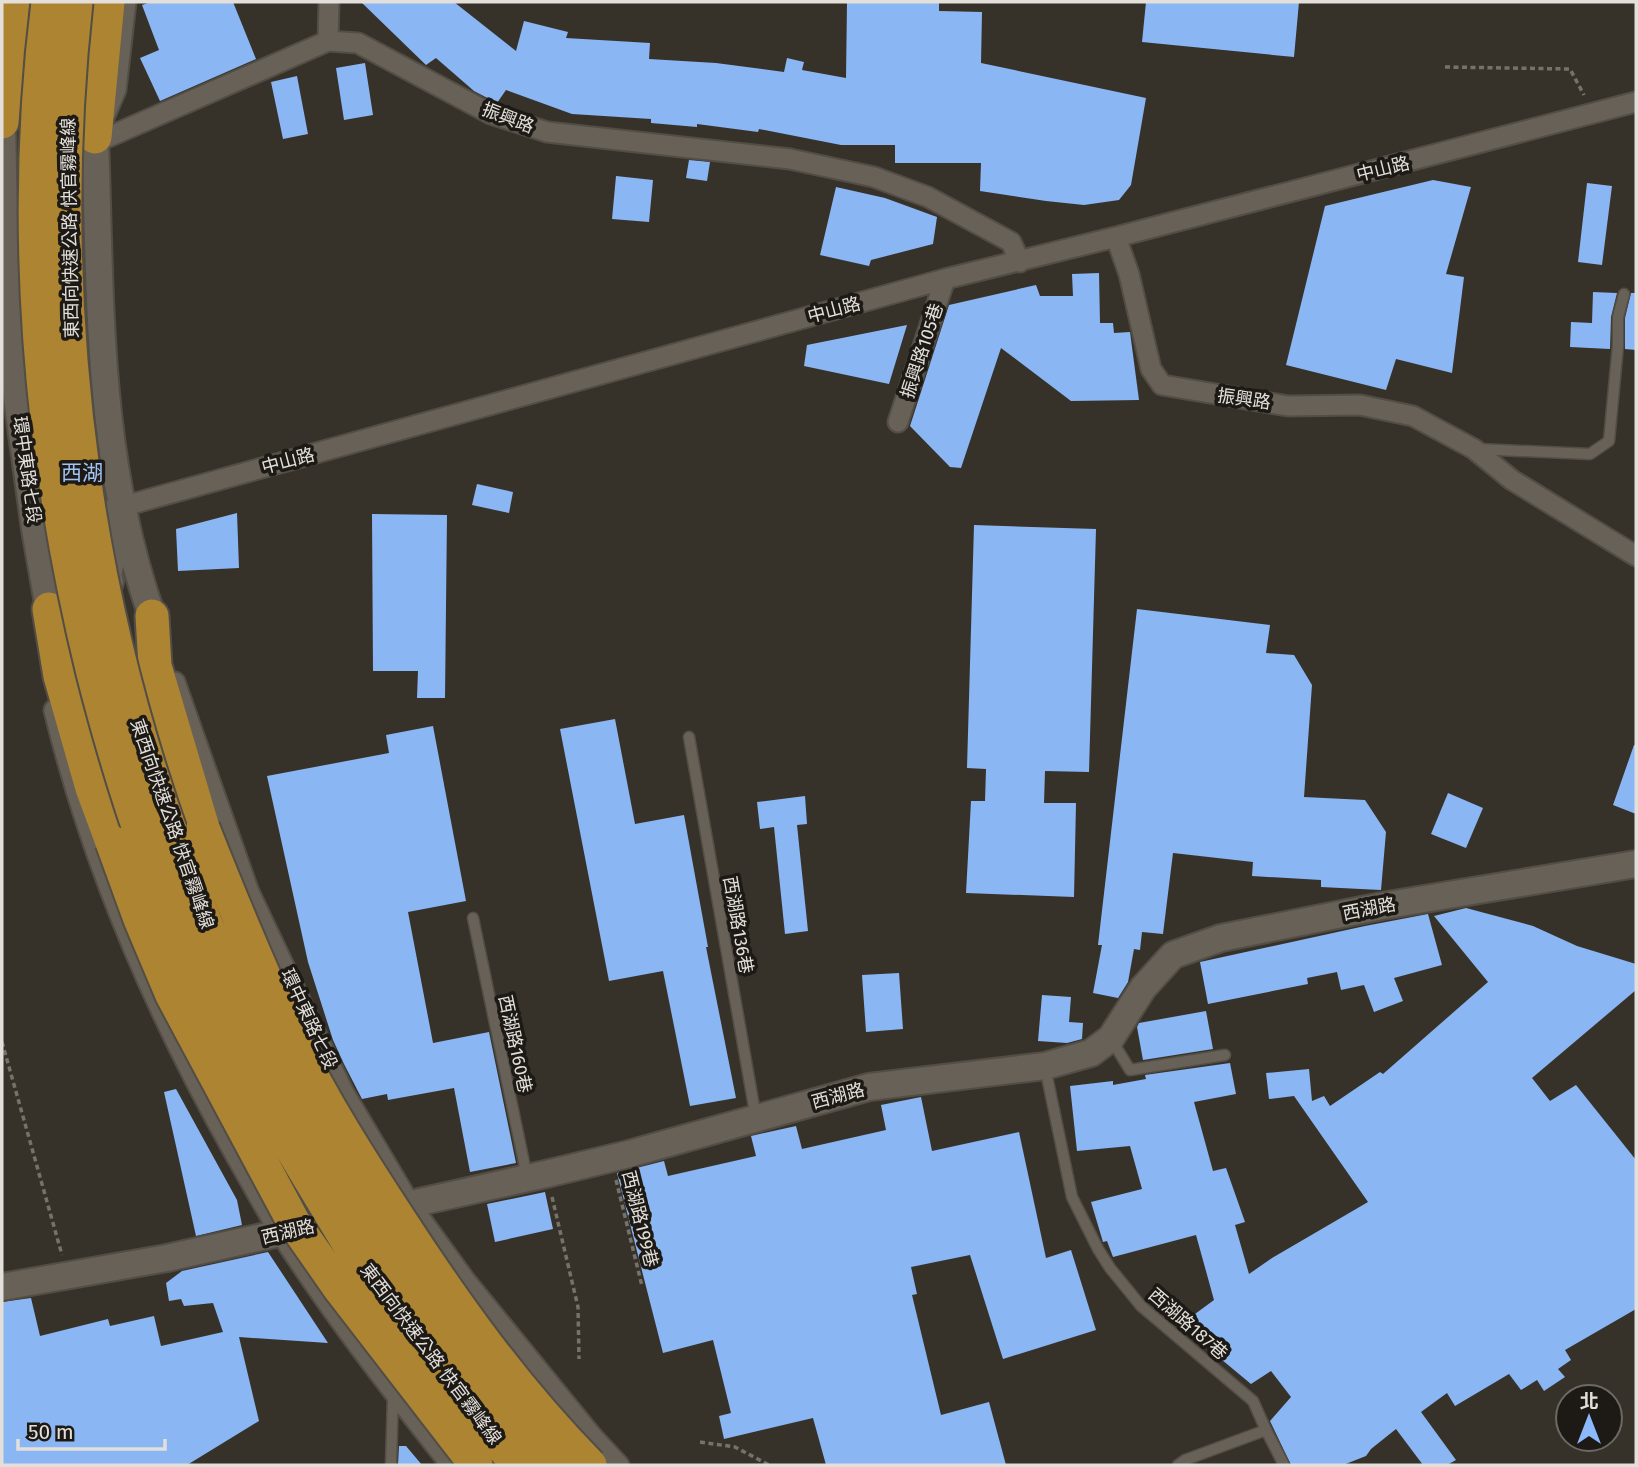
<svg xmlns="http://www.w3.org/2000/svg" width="1638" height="1467" viewBox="0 0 1638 1467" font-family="'Fira Sans','Noto Sans TC',sans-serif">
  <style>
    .building { fill: #8bb6f4 }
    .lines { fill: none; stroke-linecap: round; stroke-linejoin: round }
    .lane-casing { stroke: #524d45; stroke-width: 13 }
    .street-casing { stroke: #524d45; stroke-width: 23 }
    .secondary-casing { stroke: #524d45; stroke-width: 30 }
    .highway-casing { stroke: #524d45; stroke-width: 37 }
    .path { stroke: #76716a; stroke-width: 3.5; stroke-dasharray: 5 3.5; stroke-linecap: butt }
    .lane { stroke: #676157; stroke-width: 10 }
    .street { stroke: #676157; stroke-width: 19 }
    .secondary { stroke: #676157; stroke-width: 26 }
    .highway { stroke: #ac8432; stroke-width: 33 }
    .highway-bridge-casing { stroke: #524d45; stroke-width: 37; stroke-linecap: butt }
    .highway-bridge { stroke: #ac8432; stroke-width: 33 }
    .labels { text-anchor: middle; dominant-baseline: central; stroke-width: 7; stroke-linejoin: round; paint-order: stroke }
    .street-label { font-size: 18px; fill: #e3dfda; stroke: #1d1a16 }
    .quarter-label { font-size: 21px; fill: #a1c3f5; stroke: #1d1a16 }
  </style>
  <rect width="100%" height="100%" fill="#373229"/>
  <path class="building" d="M151 2H233L256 59 160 101 140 58 159 50 142 5Z
    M361 2H454L516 51 524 21 568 32 566 38 650 43 649 59 716 63 784 72 787 58 804 62 802 70 846 78 847 2 939 3V11L982 12 981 63 1146 98 1131 185 1119 200 1084 205 1046 201 980 191 981 163H895V145H841L759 129 758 132 697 124V127L651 123V119L572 114 506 90 497 103 474 91 436 58 426 65Z
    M1146 2H1299L1294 57 1142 42Z
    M365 63 373 115 344 120 336 68Z
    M297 76 308 134 283 139 271 82Z
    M689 160 710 162 707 181 686 178Z
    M616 176 653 180 649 222 612 219Z
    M1433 180 1471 187 1446 274 1464 277 1452 373 1396 359 1386 390 1286 365 1325 206Z
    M1587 183 1612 186 1602 265 1578 262Z
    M836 187 885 198 937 217 933 244 871 260 869 266 820 255Z
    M1099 273 1100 323H1113L1114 333 1130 332 1139 400 1071 401 1001 348 961 468 950 467 910 426 949 305 1036 285 1040 296H1073L1072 274Z
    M1593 292 1617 293 1611 317 1610 349 1570 347 1571 322 1592 323Z
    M1631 293H1636V350L1625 349V318Z
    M907 325 889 384 804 366 807 345Z
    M477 484 513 492 509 513 472 505Z
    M237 513 239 568 178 571 176 529Z
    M372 514 447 515 445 698H417L418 671H373Z
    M974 525 1096 529 1089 772 1045 771 1044 803H1076L1074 897 966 893 971 801H985L986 769 967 768Z
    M1137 609 1270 625 1266 653 1294 655 1312 685 1304 797 1365 800 1386 832 1381 890 1321 887V880L1252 876 1253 862 1173 853 1163 934 1142 932 1140 950 1134 949 1128 982 1118 998 1093 993 1102 945H1098Z
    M615 719 635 824 684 815 708 947H706L736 1098 690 1106 663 971 609 981 560 729Z
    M433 726 466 901 408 912 433 1043 489 1032 516 1163 470 1172 454 1088 388 1100 387 1094 362 1099 344 1064 333 1040 308 962 267 776 389 753 386 735Z
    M1634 745H1636V814L1613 805Z
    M1448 793 1483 808 1466 848 1431 834Z
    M805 796 807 824 797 825 808 931 785 934 774 827 760 829 757 802Z
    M1466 908 1533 926 1577 946 1636 964V990L1532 1078 1550 1101 1576 1085 1636 1160V1309L1565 1350 1571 1360 1558 1369 1565 1377 1544 1391 1537 1380 1521 1390 1509 1374 1455 1406 1447 1393 1421 1412 1456 1460 1447 1465H1423L1396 1429 1371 1449 1366 1456 1343 1465H1291L1270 1421 1291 1397 1271 1371 1251 1384 1180 1325 1214 1300 1196 1235 1113 1257 1107 1241 1103 1242 1091 1202 1142 1189 1130 1146 1077 1151 1070 1086 1113 1081V1085L1146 1079 1145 1075 1230 1063 1236 1094 1194 1102 1213 1171 1226 1168 1245 1222 1235 1225 1249 1274 1272 1258 1368 1202 1294 1096 1269 1099 1266 1073 1309 1069 1312 1101 1324 1096 1330 1106 1380 1072 1383 1074 1488 982 1434 916Z
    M1428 914 1442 965 1394 978 1403 1001 1374 1012 1364 985 1341 990 1337 972 1307 978 1308 984 1208 1004 1200 962 1365 926Z
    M899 973 903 1029 866 1032 862 975Z
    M1042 995 1071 997 1069 1022 1083 1023 1082 1039 1067 1043 1038 1041Z
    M1206 1011 1213 1049 1143 1060 1137 1027 1139 1023Z
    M176 1089 237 1200 242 1225 196 1236 164 1092Z
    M921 1097 932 1151 1019 1132 1046 1258 1071 1250 1096 1330 1003 1359 970 1255 911 1267 917 1294 912 1295 941 1415 989 1402 1006 1465H826L813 1418 724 1439 719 1416 731 1413 713 1340 663 1353 617 1173 664 1161 668 1176 756 1156 751 1136 796 1126 802 1149 886 1130 881 1105Z
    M545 1192 553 1229 495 1242 487 1204Z
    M268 1252 328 1343 239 1337 259 1421 187 1465H2V1302L31 1298 40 1336 108 1319 110 1326 154 1316 161 1346 223 1332 213 1303 184 1306 181 1299 169 1301 166 1283 182 1271Z
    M399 1446H406L422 1465H398Z"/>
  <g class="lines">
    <g class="lane-casing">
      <path id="lane" d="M1478 449 1590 454 1609 441 1618 345V317L1624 294
        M689 737 756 1118
        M473 918 527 1177
        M1111 1039 1130 1070 1225 1055
        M1045 1067 1072 1197 1098 1249 1110 1268 1141 1306 1253 1401 1266 1430 1185 1460 1178 1465
        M1266 1430 1284 1465
        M391 1465 393 1396"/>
    </g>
    <g class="street-casing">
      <path id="street" d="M328 41 329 2
        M106 113 116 90 126 2
        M90 145 328 41 358 43 491 114 547 132 790 159 874 177 928 197 1011 242 1020 262
        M1116 237 1129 274 1151 369 1162 385 1288 406 1360 405 1413 416 1474 449 1512 480 1636 556
        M898 422 945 279
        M110 510 945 279 1116 237 1636 102
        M175 682 249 892 343 1091 410 1204 465 1280 592 1436 619 1465
        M54 710C92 867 157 1016 236 1156 251 1182 265 1209 281 1234 333 1315 392 1391 451 1465"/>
    </g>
    <g class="secondary-casing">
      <path id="secondary" d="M34 23 31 43 2 122 5 260 15 383 35 529 49 609 58 626
        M85 123 95 137C101 303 96 456 152 616
        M110 582 108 576 121 507
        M2 1287 167 1258 546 1174 629 1154 869 1087 1045 1066 1091 1053 1111 1038 1143 988 1173 955 1221 938 1382 906 1636 864"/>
    </g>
    <g class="highway-casing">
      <path id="highway" d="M2 122 13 2
        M95 137 108 2
        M49 609 60 676 92 788 112 842
        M152 616 155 666 203 828"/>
    </g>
    <path class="path" d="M1445 67 1570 69 1584 95
      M2 1042 62 1255
      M616 1180 642 1286
      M552 1197 578 1307 579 1359
      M700 1442 735 1447 769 1465"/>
    <use href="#lane" class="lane"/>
    <use href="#street" class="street"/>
    <use href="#secondary" class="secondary"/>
    <use href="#highway" class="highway"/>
    <g class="highway-bridge-casing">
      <path id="highway-bridge" d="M48 2C20 225 39 454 93 673 116 763 143 852 181 937 221 1026 269 1113 320 1196 342 1232 363 1270 388 1304 429 1359 473 1413 518 1465
        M76 2C42 313 86 635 206 924 229 978 259 1029 287 1080 344 1187 407 1295 486 1388 508 1414 532 1440 555 1465
        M203 828C231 899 260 970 293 1039 323 1101 360 1159 398 1217 455 1305 516 1390 590 1465
        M112 842 140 919 172 995 294 1223 340 1289 476 1465"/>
    </g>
    <use href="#highway-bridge" class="highway-bridge"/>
  </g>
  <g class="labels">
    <g class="street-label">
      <text transform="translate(508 118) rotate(21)">振興路</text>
      <text transform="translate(1383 169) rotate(-14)">中山路</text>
      <text transform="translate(70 228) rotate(-91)">東西向快速公路 快官霧峰線</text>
      <text transform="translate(834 310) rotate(-15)">中山路</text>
      <text transform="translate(922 351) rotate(-72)">振興路105巷</text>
      <text transform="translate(1244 399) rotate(8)">振興路</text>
      <text transform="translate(288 461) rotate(-15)">中山路</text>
      <text transform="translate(27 470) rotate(82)">環中東路七段</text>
      <text transform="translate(172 824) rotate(71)">東西向快速公路 快官霧峰線</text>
      <text transform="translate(1369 909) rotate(-11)">西湖路</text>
      <text transform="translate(738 925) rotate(80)">西湖路136巷</text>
      <text transform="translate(309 1019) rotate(65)">環中東路七段</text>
      <text transform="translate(515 1044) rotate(78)">西湖路160巷</text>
      <text transform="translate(838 1096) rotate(-15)">西湖路</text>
      <text transform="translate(640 1219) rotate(76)">西湖路199巷</text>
      <text transform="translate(288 1232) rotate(-13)">西湖路</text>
      <text transform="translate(1188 1324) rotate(41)">西湖路187巷</text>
      <text transform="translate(431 1354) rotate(53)">東西向快速公路 快官霧峰線</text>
    </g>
    <g class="quarter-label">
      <text x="82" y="473">西湖</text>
    </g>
  </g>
  <rect width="1638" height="1467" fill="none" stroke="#e3dfda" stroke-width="7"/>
  <g transform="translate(1589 1418)"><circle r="33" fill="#1d1a16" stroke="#6c6964" stroke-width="2"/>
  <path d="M0-5L12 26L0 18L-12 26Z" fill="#8bb9fc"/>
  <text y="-10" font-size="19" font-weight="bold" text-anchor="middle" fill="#e3dfda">北</text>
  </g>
  <path d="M18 1439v10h147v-10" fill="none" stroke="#e3dfda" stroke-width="3.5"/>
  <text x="28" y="1439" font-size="21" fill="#e3dfda" stroke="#1d1a16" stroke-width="5" paint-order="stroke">50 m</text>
</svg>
